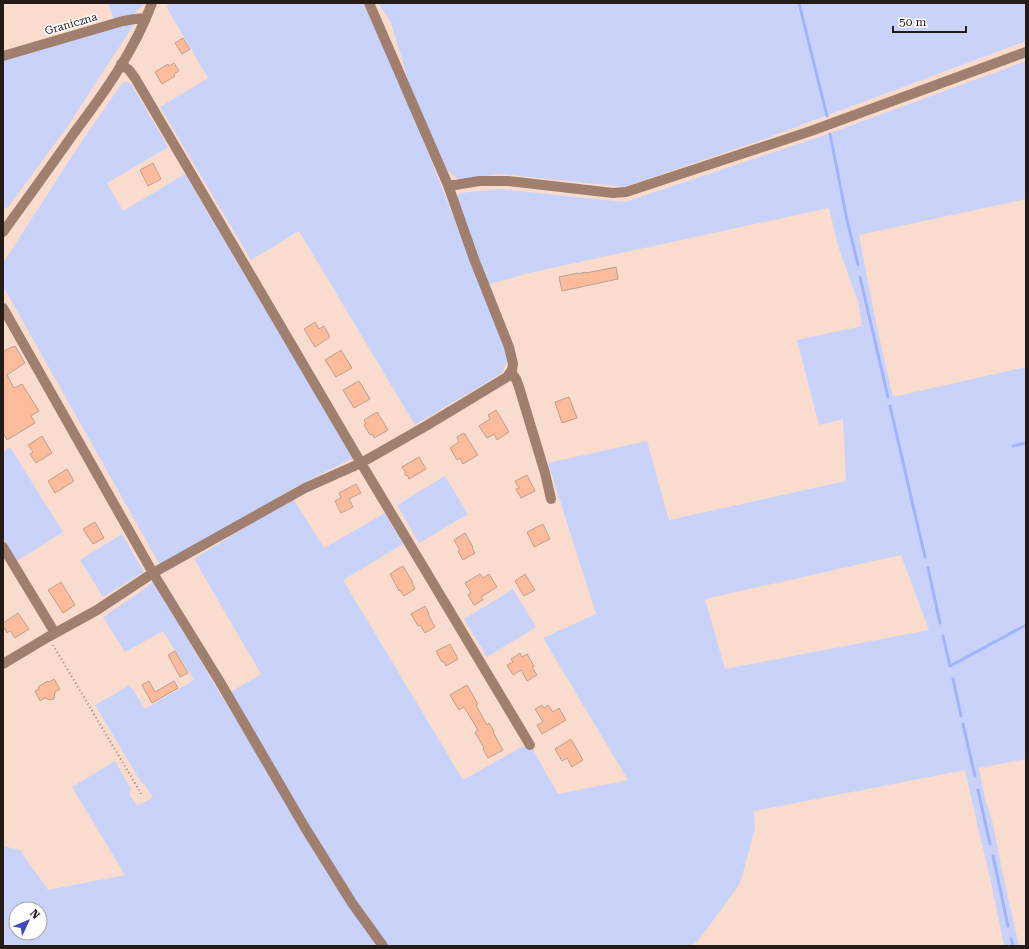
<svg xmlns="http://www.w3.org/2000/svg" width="1029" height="949" viewBox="0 0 1029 949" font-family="'Roboto Serif',serif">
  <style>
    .green { fill: #c9d3fa; fill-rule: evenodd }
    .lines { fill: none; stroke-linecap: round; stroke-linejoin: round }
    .stream { stroke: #a2b2fd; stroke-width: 3 }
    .building { fill: #fcbc9b; stroke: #bba092 }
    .path { stroke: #958177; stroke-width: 2; stroke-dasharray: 1 3; stroke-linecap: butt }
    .minor { stroke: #a07f6e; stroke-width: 10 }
    .labels { text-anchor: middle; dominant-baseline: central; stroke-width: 3; stroke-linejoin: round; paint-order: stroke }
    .street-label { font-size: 11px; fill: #251b16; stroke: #fff }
  </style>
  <rect width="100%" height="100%" fill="#f9dccd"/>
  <path class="green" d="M108 3H145L131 16 114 20Z
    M168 3H365L410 107 508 354 506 364 502 373 415 425 299 231 251 260 160 107 208 78 167 8Z
    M378 3H1026V41L756 142 624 187 500 174 458 179 447 170 415 102 391 23Z
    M135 23 65 130 9 206 3 210V59Z
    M1026 61V199L859 235 876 323 893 397 1026 367V759L979 768 985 798 993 824 1002 870 1019 946H1004L989 873 978 828 965 770 754 811 755 828 740 884 698 941 690 946H3V846L20 850 48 890 125 875 72 787 115 761 131 789 130 795 137 806 153 797 144 784 141 782 95 705 130 685 145 709 194 680 163 631 125 652 103 617 140 592 153 582 221 695 311 841 231 692 261 674 194 559 293 498 324 548 385 513 403 544 343 580 463 780 523 746 532 748 558 794 628 780 543 638 596 614 548 463 647 441 669 520 846 481 843 419 819 425 797 340 862 326 858 302 838 246 829 208 529 273 487 285 455 200 460 193 500 189 625 202 825 135ZM901 555 929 630 725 669 705 599ZM16 909H40V933H16Z
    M123 82H130L168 147 107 183 123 211 185 174 353 458 294 488 160 565 3 286V263L82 141Z
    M10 447 63 532 17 561 3 538V452Z
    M445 476 468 514 419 543 397 505Z
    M122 534 144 572 103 597 80 560Z
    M513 589 536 627 487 657 464 619Z"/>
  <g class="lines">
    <path class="stream" d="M799 3 827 116
      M830 134 847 220 858 265
      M860 277 888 397
      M890 406 925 557
      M1013 446 1026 443
      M928 568 940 623
      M943 636 950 666 1026 625
      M953 679 961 716
      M963 724 975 776
      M978 790 990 844
      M993 856 1008 926
      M1011 939 1013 946"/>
  </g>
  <path class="building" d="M183 38 190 49 182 54 175 43Z
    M174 63 179 71 174 74 175 76 162 84 155 72 168 64 169 66Z
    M153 163 161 179 148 186 140 170Z
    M616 267 618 279 562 291 559 277 578 273V274L586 272V273Z
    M315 322 319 329 324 326 330 337 315 347 304 329Z
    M15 346 25 363 7 375 14 388 22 384 39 411 31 416 35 423 7 440 3 433V351Z
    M341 350 352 368 336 377 325 360Z
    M359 381 370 399 354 408 343 390Z
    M569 397 577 418 562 423 555 402Z
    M496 410 509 432 497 440 494 434 487 438 479 426 490 419 488 415Z
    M377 412 388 430 374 438 372 434 370 435 364 425 366 424 364 420Z
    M464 433 478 455 463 464 460 458 457 460 450 448 459 442 457 437Z
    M42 436 52 453 36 463 30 454 33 452 28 445Z
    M419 457 426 469 409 479 408 476 405 475V471L402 467Z
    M67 469 74 481 55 493 48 481Z
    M527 475 535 491 521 498 516 489 519 488 515 481Z
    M356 484 361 493 349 499 353 507 341 513 335 501 341 498 339 493Z
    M95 522 104 538 93 544 83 529Z
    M543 524 550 539 534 547 527 532Z
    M465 533 473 547 472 548 475 553 463 560 458 551 460 550 454 540Z
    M403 566 413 583H412L415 589 404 596 400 590 399 591 390 574 396 570Z
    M480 574 483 578 489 574 497 587 481 597 483 600 474 605 468 595 471 593 465 583Z
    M525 574 535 590 524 596 515 581Z
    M61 582 75 605 63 613 48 590Z
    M425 606 429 614H428L435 627 425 633 420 625 418 626 411 614Z
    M18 613 29 629 15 638 10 631 7 633 3 626V623Z
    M450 644 458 659 446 666 443 661 442 662 436 651Z
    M175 651 188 673 180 677 168 655Z
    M520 653 522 657 527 654 534 666 532 667 537 675 527 681 521 670 513 675 507 665 513 662 511 659Z
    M54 679 60 689 55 692 54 699 50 700 45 698 40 701 35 691 39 689 38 687 48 681 49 682Z
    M149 681 155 692 174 681 178 688 152 703 142 685Z
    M467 685 478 704 476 705 487 725 489 723 494 731 493 732 503 750 488 758 483 749 484 748 475 732 478 730 464 707 459 710 450 695Z
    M542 705 544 708 548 705 553 712 559 708 566 720 542 734 537 725 543 722 535 709Z
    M571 739 583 760 572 767 567 758 562 761 555 749Z"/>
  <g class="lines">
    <path class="path" d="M53 645 142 795"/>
    <path class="minor" d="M369 3 448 185H455L479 181H508L613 193 626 192 811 131 1026 52
      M3 56 123 21 135 19 146 18
      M121 64 129 70 135 78 361 463 530 745
      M3 232C27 199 51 166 74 133 104 93 135 50 152 3
      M3 308 153 573 220 682 304 826 352 903 383 946
      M511 372 516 379 519 387 545 473 551 499
      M3 547 55 633
      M3 664 48 637 97 610 153 573 305 488 361 463 426 426 507 377 512 370 513 364 509 347 474 259 448 185"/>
  </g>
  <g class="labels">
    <g class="street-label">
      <text transform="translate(71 24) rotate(-16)">Graniczna</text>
    </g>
  </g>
  <rect width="1029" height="949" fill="none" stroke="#251b16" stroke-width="8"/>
  <g transform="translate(28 921) rotate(46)"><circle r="19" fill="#ffffff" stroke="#a8a4a2"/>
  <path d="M0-3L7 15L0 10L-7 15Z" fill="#4148bd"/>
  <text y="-6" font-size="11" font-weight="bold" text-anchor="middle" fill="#251b16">N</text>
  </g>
  <path d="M893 26v6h73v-6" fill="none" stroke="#251b16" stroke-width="2"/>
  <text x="899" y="26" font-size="12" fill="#251b16" stroke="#ffffff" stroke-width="3" paint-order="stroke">50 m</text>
</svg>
